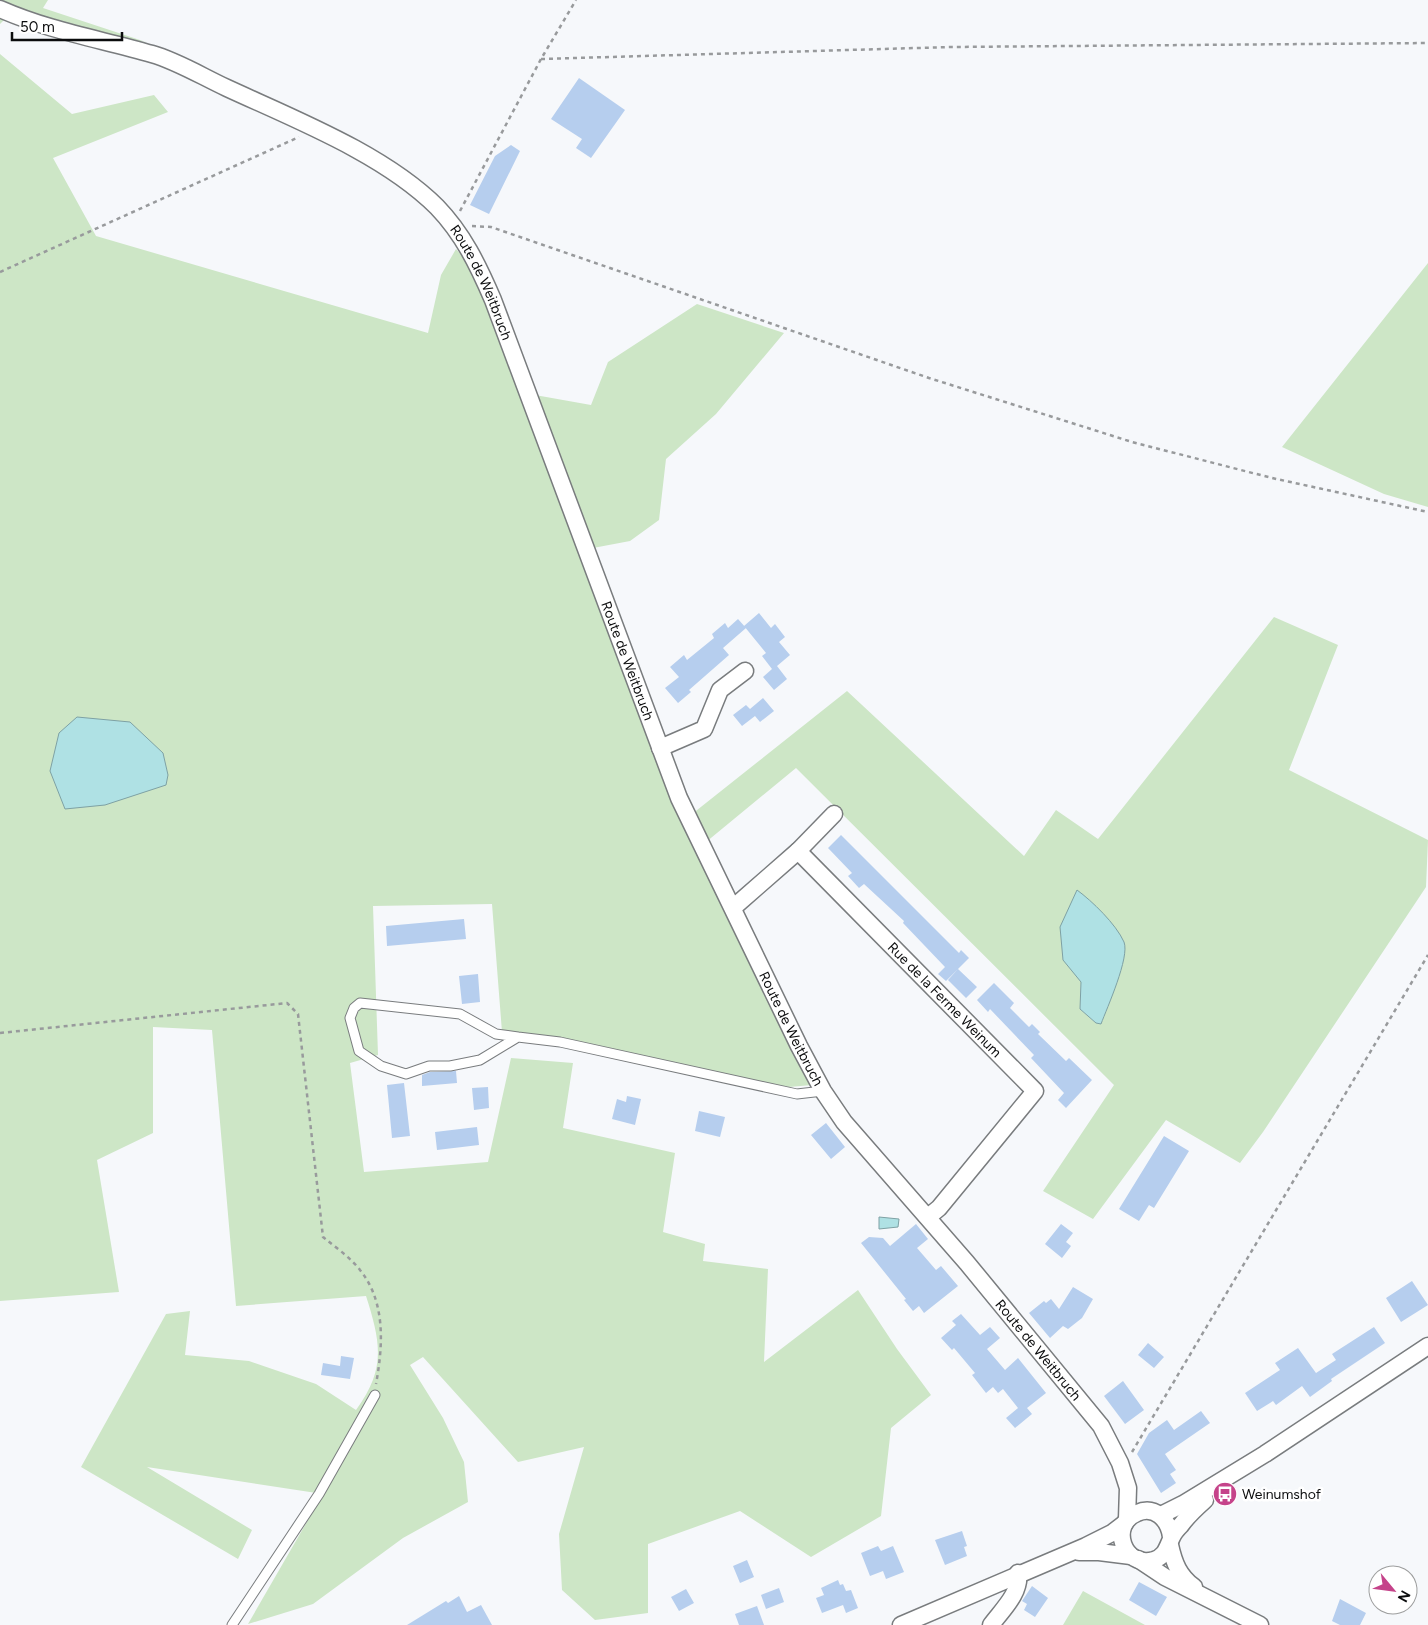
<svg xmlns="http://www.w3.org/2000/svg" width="1428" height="1625" viewBox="0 0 1428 1625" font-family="Figtree,sans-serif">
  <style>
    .green { fill: #cde6c6; fill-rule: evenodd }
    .water { fill: #afe1e4; stroke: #7ea1a4 }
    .building { fill: #b6ceee }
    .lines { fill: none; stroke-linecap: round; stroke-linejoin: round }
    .lane-casing { stroke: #797c7e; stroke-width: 11 }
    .street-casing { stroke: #797c7e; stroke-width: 19 }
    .path { stroke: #989a9c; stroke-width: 2.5; stroke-dasharray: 4 4; stroke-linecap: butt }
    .lane { stroke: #fff; stroke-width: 9 }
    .street { stroke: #fff; stroke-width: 16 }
    .labels { text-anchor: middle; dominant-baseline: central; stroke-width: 5; stroke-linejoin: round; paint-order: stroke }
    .street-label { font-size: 14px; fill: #0b0c0d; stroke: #fff }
    .poi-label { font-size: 14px; fill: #0b0c0d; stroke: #fff; text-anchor: start }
  </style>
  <rect width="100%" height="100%" fill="#f6f8fb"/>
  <path class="green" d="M0 0H48L43 8 146 42 4 20 0 24Z
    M0 54 72 114 154 95 168 112 53 158 96 236 428 333 441 275 456 249 473 268 682 822 847 691 1024 856 1056 810 1098 839 1274 617 1338 645 1289 770 1428 840 1426 887 1263 1132 1240 1163 1166 1120 1093 1219 1043 1191 1114 1085 796 768 700 847 812 1085 789 1087 502 1032 492 904 373 906 378 1055 350 1063 364 1172 488 1162 511 1058 573 1063 563 1128 675 1153 663 1232 705 1244 703 1261 768 1269 764 1362 858 1290 897 1349 931 1395 891 1428 881 1516 811 1557 740 1511 648 1544V1613L595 1620 562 1590 559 1534 584 1447 518 1462 423 1357 410 1365 443 1418 464 1462 468 1502 403 1538 313 1604 248 1624 323 1494 147 1467 252 1530 238 1559 81 1467 166 1314 190 1311 185 1355 249 1361 316 1384 356 1410C386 1369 381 1343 366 1296L236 1306 212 1030 153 1027V1133L97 1160 119 1292 0 1301ZM1081 982 1096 1023 1080 1009Z
    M1428 263V507L1384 494 1282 447Z
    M697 304 784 333 716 414 666 459 659 520 630 541 593 548 535 395 591 405 608 362Z
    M1083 1591 1145 1625H1063Z"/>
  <path class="water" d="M77 717 130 722 163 753 168 775 166 785 105 805 65 809 50 771 59 733Z
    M1077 890C1092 901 1116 924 1124 942 1130 957 1107 1008 1101 1024L1096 1023 1080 1009 1081 982 1063 960 1060 927Z
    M879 1217 899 1219 898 1227 879 1229Z"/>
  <path class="building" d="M579 78 625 110 591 158 576 148 582 139 551 119Z
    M511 145 520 151 489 214 470 205 495 156Z
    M759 613 771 628 775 624 785 637 779 642 790 655 777 666 787 679 774 690 763 677 772 669 762 656 766 653 744 626Z
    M738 619 746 628 723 648 729 655 689 690 691 692 678 703 665 688 679 677 670 667 684 655 687 660 714 638 712 634 725 623 728 628Z
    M763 698 774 711 760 722 755 716 742 726 733 715 746 705 750 709Z
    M841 835 959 953 961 950 969 958 946 981 938 974 945 967 903 923 904 921 864 884 859 888 848 876 852 873 828 848Z
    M464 919 466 939 387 946 386 926Z
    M958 969 977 987 966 998 948 980Z
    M478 974 480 1002 462 1004 459 976Z
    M994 983 1014 1003 1010 1008 1029 1027 1032 1024 1040 1032 1038 1034 1066 1061 1069 1058 1092 1080 1066 1108 1058 1100 1064 1093 1031 1058 1034 1055 990 1009 988 1012 977 1000Z
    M456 1071 457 1083 422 1086V1075L430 1072Z
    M404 1083 410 1136 392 1138 387 1085Z
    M488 1087 489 1108 474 1110 472 1088Z
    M627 1096 641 1099 635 1125 612 1119 617 1099 626 1102Z
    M699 1111 725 1117 720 1137 695 1131Z
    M826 1123 845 1147 831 1159 811 1135Z
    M477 1127 479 1145 437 1150 435 1132Z
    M1164 1136 1189 1151 1154 1208 1149 1205 1139 1221 1119 1209Z
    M916 1224 928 1239 917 1248 936 1270 941 1266 958 1286 924 1313 919 1306 913 1311 904 1300 906 1299 861 1243 869 1237 883 1238 890 1246Z
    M1061 1224 1073 1233 1066 1242 1071 1246 1062 1258 1045 1244Z
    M1412 1281 1428 1305 1401 1322 1386 1298Z
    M1073 1287 1093 1299 1082 1318 1068 1329 1063 1326 1050 1338 1029 1313 1044 1301 1046 1303 1051 1299 1059 1309Z
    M961 1314 980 1335 990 1327 1000 1338 987 1349 1005 1370 1018 1358 1046 1393 1027 1408 1032 1414 1015 1428 1006 1418 1018 1408 1003 1389 998 1393 993 1387 986 1393 972 1375 975 1373 954 1348 952 1350 941 1338 956 1325 952 1321Z
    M1374 1327 1385 1343 1331 1379 1332 1381 1310 1397 1302 1386 1276 1405 1273 1401 1257 1411 1245 1393 1280 1370 1275 1363 1298 1348 1316 1373 1336 1360 1332 1354Z
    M1148 1343 1164 1357 1154 1368 1138 1355Z
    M341 1356 354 1358 350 1379 321 1375 323 1363 340 1366Z
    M1123 1381 1144 1410 1125 1424 1104 1396Z
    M1201 1411 1210 1423 1165 1454 1176 1470 1170 1474 1176 1483 1161 1493 1137 1454 1149 1433 1167 1420 1174 1430Z
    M962 1531 967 1546 964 1547 967 1556 945 1565 935 1540Z
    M878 1546 881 1551 893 1546 904 1572 886 1579 883 1571 870 1576 861 1553Z
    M747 1560 754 1577 740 1583 733 1566Z
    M838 1580 840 1585 843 1584 846 1591 851 1590 858 1608 846 1613 843 1605 822 1613 816 1598 824 1595 821 1588Z
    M1139 1582 1167 1597 1156 1616 1129 1600Z
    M1032 1586 1048 1598 1035 1617 1024 1610 1027 1604 1022 1601Z
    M779 1588 784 1602 766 1609 761 1595Z
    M686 1589 694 1603 679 1611 671 1597Z
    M459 1596 467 1612 481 1605 492 1625H407L446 1601 448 1603Z
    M1340 1599 1366 1613 1360 1625H1340L1332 1621Z
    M757 1606 764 1625H739L735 1614Z"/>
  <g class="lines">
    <g class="lane-casing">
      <path id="lane" d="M518 1037 496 1034 460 1014 360 1003 354 1008 350 1018 359 1051 381 1066 406 1074 429 1066H450L480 1060 518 1037 560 1042 797 1094 823 1091
        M232 1625 319 1494 375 1395"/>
    </g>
    <g class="street-casing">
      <g id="street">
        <path id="s1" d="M0 9C50 31 100 39 152 54 177 61 203 77 227 88 294 119 384 154 437 207 463 234 478 265 493 300L679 798 799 1046 823 1091 844 1122 967 1263 1101 1426 1120 1463 1128 1488 1127 1519"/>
        <path d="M660 748 704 729 720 690 745 671"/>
        <path d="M798 851 834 814"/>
        <path id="s2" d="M734 907 798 851 1035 1091 939 1208 928 1217"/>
        <path d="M1161 1515 1183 1504 1265 1454 1428 1346"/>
        <path d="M1171 1537C1169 1520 1155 1505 1137 1513 1108 1525 1124 1569 1154 1560 1166 1556 1167 1547 1172 1537 1174 1532 1178 1528 1181 1525 1188 1515 1196 1508 1205 1500"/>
        <path d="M1170 1545C1174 1563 1179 1576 1194 1587"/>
        <path d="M1079 1552H1099L1131 1556"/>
        <path d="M1138 1559 1165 1577 1260 1625"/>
        <path d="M901 1625 1086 1546 1112 1533 1125 1523"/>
        <path d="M991 1625C1002 1610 1021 1593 1018 1573"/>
      </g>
    </g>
    <path class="path" d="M541 59 951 47 1428 43
      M460 211 541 59 576 0
      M472 226 491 227 929 378 1132 442 1272 478 1428 512
      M0 272 299 137
      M0 1033 287 1003 298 1014 323 1237C335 1247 350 1257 360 1270 386 1302 383 1346 376 1384
      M1132 1452 1428 955"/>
    <use href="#lane" class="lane"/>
    <use href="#street" class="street"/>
  </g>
  <defs>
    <g id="bus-disc" transform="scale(1.25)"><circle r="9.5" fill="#c5438a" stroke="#fff"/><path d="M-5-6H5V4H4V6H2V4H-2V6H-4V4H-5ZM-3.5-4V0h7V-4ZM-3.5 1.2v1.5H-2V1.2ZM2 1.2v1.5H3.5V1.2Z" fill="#fff"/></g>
  </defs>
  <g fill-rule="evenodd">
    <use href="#bus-disc" x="1225" y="1494"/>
  </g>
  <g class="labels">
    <g class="street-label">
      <text stroke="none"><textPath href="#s1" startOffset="572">Route de Weitbruch</textPath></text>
      <text stroke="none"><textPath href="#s1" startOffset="978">Route de Weitbruch</textPath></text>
      <text stroke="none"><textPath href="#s2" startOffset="294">Rue de la Ferme Weinum</textPath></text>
      <text stroke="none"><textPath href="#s1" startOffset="1381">Route de Weitbruch</textPath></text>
      <text stroke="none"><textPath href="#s1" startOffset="1788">Route de Weitbruch</textPath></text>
    </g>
    <g class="poi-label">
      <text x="1242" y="1494">Weinumshof</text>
    </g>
  </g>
  <g transform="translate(1393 1590) rotate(119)"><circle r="24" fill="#ffffff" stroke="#9d9e9e"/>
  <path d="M0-4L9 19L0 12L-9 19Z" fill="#c5438a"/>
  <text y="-8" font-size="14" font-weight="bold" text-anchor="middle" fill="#0b0c0d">N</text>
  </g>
  <path d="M12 32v8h110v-8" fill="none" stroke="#0b0c0d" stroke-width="2.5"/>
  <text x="20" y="32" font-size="15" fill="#0b0c0d" stroke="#ffffff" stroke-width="4" paint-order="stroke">50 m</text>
</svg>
